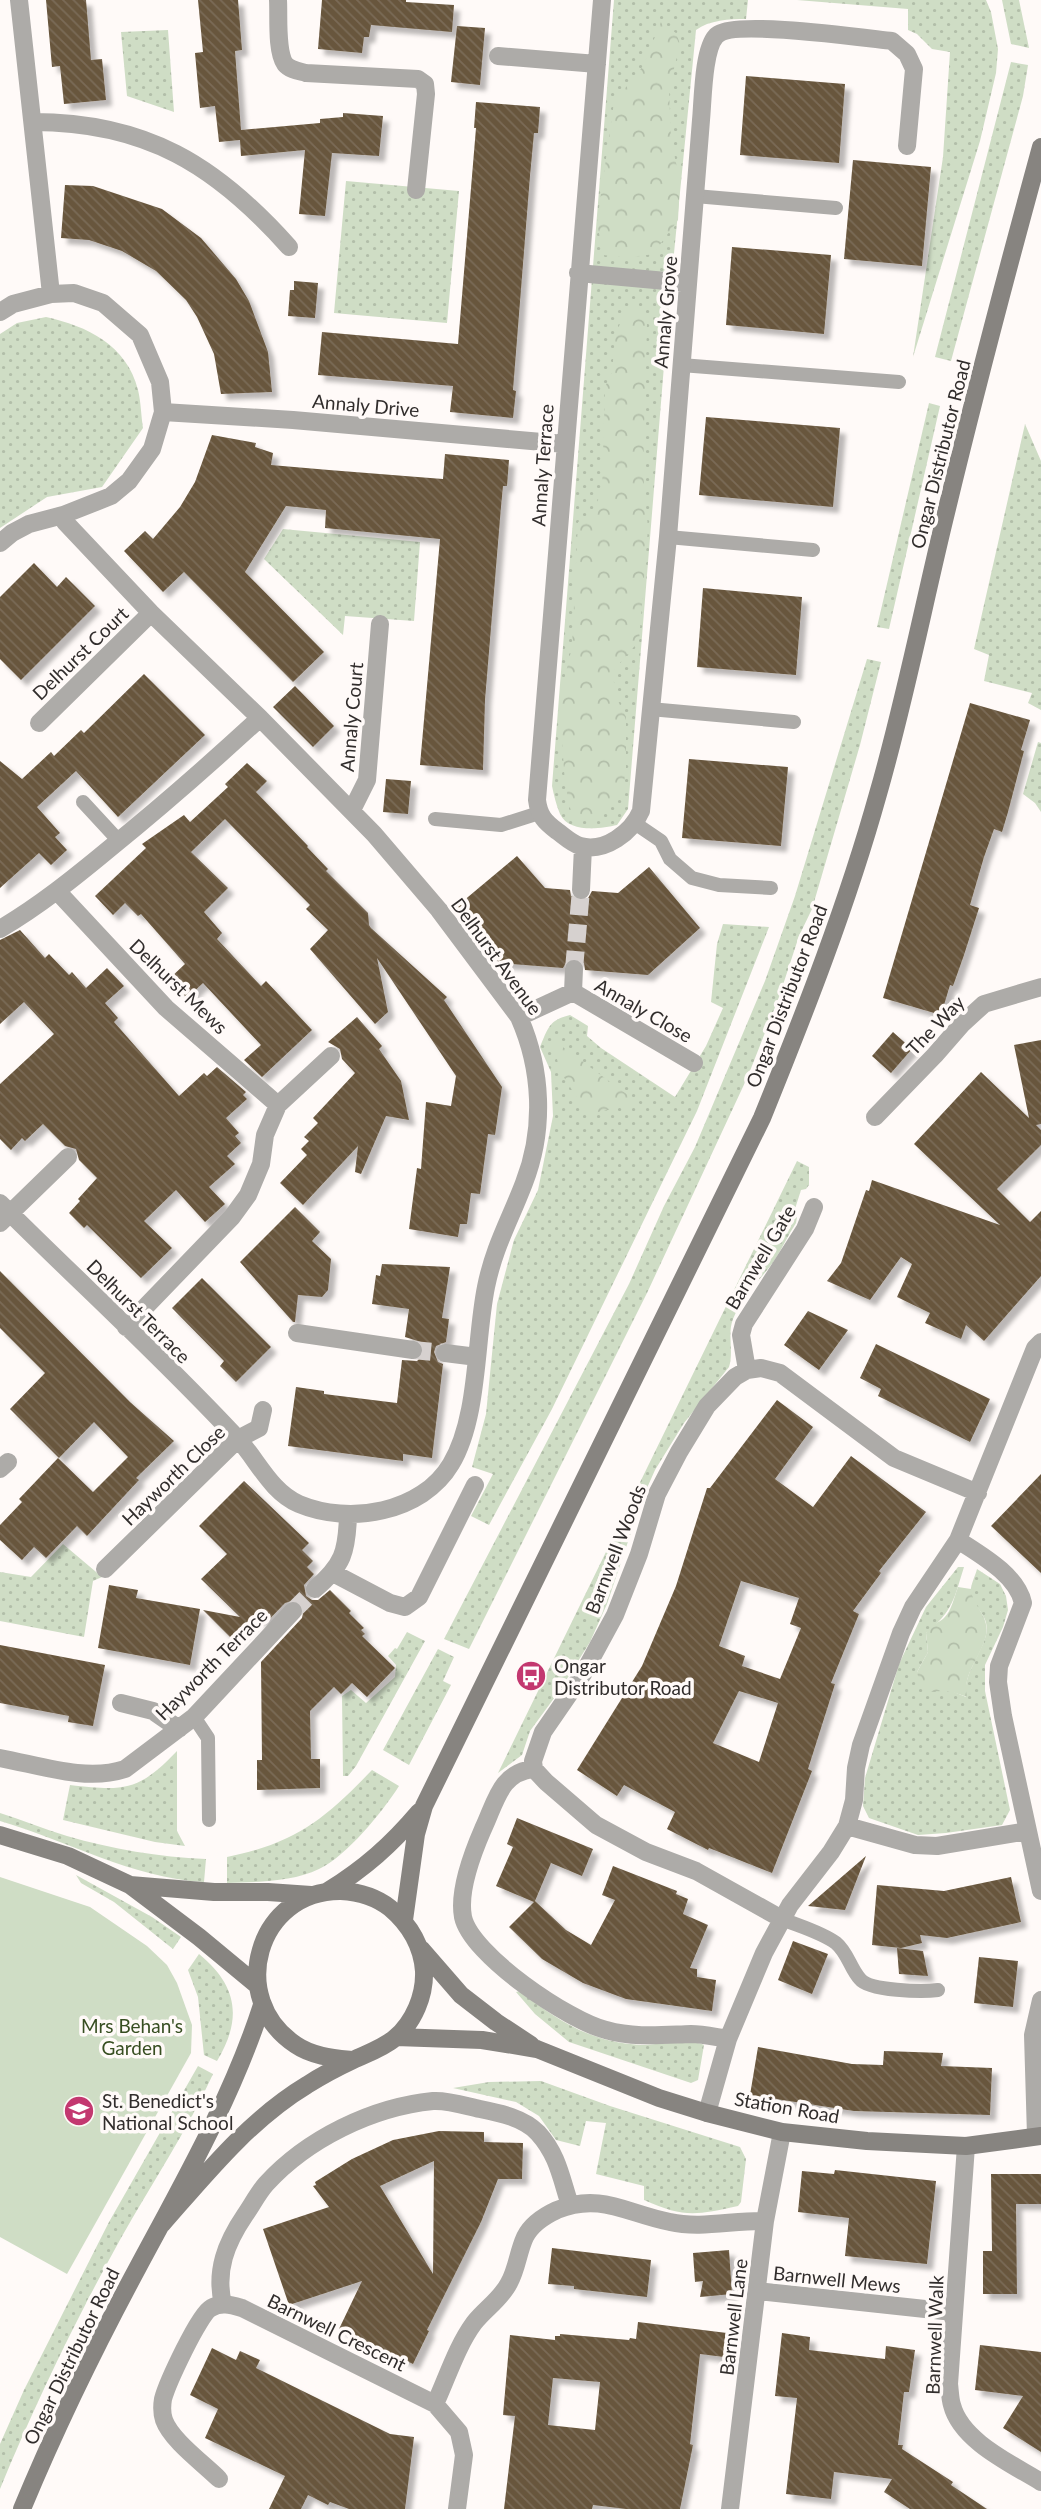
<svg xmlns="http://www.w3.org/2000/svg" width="1041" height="2509" viewBox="0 0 1041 2509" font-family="Lato,sans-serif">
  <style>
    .grass { fill: url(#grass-dots) }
    .forest { fill: url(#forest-crowns) }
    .garden { fill: #cfddc5 }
    .building { fill: url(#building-back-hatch); fill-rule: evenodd; filter: url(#shadow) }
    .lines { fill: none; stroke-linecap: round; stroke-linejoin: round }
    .street-tunnel { stroke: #d6d1cf; stroke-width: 18; stroke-dasharray: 18 9; stroke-linecap: butt }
    .lane { stroke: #adaba8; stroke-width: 14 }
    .street { stroke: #adaba8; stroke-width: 18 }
    .secondary { stroke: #878480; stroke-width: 18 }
    .labels { text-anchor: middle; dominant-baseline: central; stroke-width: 7; stroke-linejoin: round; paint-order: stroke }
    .street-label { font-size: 19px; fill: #312d2c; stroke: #fffaf8 }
    .poi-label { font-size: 19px; fill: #312d2c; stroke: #fffaf8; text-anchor: start }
    .park-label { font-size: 19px; fill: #374e21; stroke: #fffaf8 }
  </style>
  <defs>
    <pattern id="grass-dots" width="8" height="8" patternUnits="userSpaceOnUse" patternTransform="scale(1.75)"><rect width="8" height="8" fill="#cfddc5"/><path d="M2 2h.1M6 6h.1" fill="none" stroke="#b2bea9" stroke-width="1.8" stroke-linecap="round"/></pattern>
    <pattern id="forest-crowns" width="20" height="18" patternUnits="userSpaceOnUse" patternTransform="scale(1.75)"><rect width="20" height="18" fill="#cfddc5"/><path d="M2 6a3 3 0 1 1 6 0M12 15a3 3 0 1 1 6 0" fill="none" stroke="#b2bea9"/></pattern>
    <pattern id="building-back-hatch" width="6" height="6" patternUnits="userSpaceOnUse" patternTransform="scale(1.75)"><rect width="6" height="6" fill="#68563d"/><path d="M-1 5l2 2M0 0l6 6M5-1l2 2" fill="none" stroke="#7a6b57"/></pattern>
    <filter id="shadow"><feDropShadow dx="6" dy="6" stdDeviation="2" flood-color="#0004"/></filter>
  </defs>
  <rect width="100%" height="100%" fill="#fffaf8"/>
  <path class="grass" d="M614 0H748L746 19C730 19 709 20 696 30L669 304 628 809 617 825C600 829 569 833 560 814 556 805 554 795 552 786Z
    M797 0H986L991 12 998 49 996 73 980 141 913 357 943 157 950 52 932 49 917 34 908 30V9Z
    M1002 0H1019L1029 48 1011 44Z
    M168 30 174 112 127 96 121 32Z
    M1011 62 1028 65 1023 96 951 361 935 357Z
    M346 181 459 191 447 323 334 313Z
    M46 317C87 326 127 345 138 390 141 402 141 415 143 428L102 487 47 497 0 528V334L17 323Z
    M929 403 940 406 889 629 877 627Z
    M1025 424 1041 461V710L1028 703 1032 693 984 681 989 655 974 649Z
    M283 529 420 542 414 621 345 616 343 635 264 559Z
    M867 659 881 662 860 745 812 909 799 936 779 997 748 1076 647 1293 469 1649 444 1639 629 1284 664 1206 695 1147 765 981 795 896Z
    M1038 742 1041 743V812L1035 803 1023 794Z
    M723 924 769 927 697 1111 552 1409 489 1525 471 1516 493 1474 472 1467 486 1414 497 1304 514 1240 538 1190 553 1116 551 1072 540 1047C548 1028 549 1020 570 1015L588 1026 587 1036 601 1048 675 1097 706 1046 723 1008 711 1002 717 944Z
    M797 1161 809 1167V1185L806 1189 801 1190 794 1212 797 1217 796 1223C788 1235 782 1249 774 1261 761 1279 742 1297 733 1319 727 1334 734 1351 729 1367L684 1423 655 1470 643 1497 607 1604 590 1642 560 1690 530 1731 522 1755 498 1773Z
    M63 1544 102 1577 93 1581 84 1637 0 1621V1572L31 1577Z
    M958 1567H964C954 1599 953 1611 926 1633L928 1652 917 1672 941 1690 954 1692 966 1697C963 1674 980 1657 986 1635 990 1616 976 1610 971 1596 969 1587 975 1577 977 1569L1000 1584 1006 1596 1008 1610 1003 1627 985 1665V1691L1010 1810 1002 1825 946 1833 918 1835 869 1818 863 1806 865 1778 899 1664 926 1607Z
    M407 1632 425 1641 356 1766 348 1776H343L342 1696 351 1690 366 1703 395 1677 396 1665 388 1656 395 1648 397 1649Z
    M438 1649 454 1657 443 1681 451 1685 409 1765 383 1750Z
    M177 1751V1831L185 1846 155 1842 63 1820 70 1785C124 1791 138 1792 177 1751Z
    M372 1770 399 1786C383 1811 347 1856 319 1869 292 1882 257 1882 227 1883V1857C296 1843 325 1819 372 1770Z
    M0 1813C22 1820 44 1829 67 1836 112 1849 159 1857 206 1859L204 1882C131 1878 69 1841 0 1821Z
    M76 1875 152 1917 181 1937 173 1949 114 1902 81 1883Z
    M199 1954C237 1985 243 2018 217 2061L204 2055 198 1997 188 1970Z
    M520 1991C558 2021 590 2042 641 2045 657 2045 693 2039 704 2045L698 2080 691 2083 569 2042 535 2014 516 1992Z
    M198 2066 213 2074C187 2131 152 2183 121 2238 76 2319 35 2404 0 2489V2444L24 2390 109 2222Z
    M541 2081 610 2106 740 2147 746 2159 741 2202 738 2206C696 2215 684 2218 644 2200V2186L596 2174 606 2123 586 2121 580 2146 556 2140 539 2116 516 2102 453 2088 489 2082Z"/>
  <path class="forest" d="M661 22 676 33 680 44 669 89 671 140 680 181 678 220 653 254 629 258 603 255 597 222 614 102 643 66Z
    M634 308H645L647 323 643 473 648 528 639 641 613 671 615 695 626 717V770L622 794 594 821 572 817 565 783 559 701 572 647 578 522 591 515 602 491 605 387 612 372 615 339 622 317Z
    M552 1039 640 1104 587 1114 560 1071Z
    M958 1587 971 1589C972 1606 990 1615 986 1635 981 1658 962 1673 967 1697 952 1691 942 1689 926 1693L920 1684 917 1672 928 1652 926 1633C934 1622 936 1625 944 1618 952 1610 954 1597 958 1587Z"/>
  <path class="garden" d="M0 1877 90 1907 147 1946 167 1965 177 1983 192 2025 191 2053 67 2274 0 2237Z"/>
  <path class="building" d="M46 0H86L91 60 102 59 106 100 64 104 60 66 52 67Z
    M198 0H238L242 50 235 51 241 130 320 123V119L343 117V113L383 116 379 156 332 153 325 216 299 214 305 150 241 156 240 140 219 142 215 106 200 108 195 53 203 52Z
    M322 0H406V2L454 5 452 32 371 25 369 37H364L362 53 318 49Z
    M457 26 485 28 480 85 451 82Z
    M746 76 845 84 839 163 740 155Z
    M476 102 540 107 538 133H534L530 176 513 390 516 391 513 418 450 412 453 386 318 375 322 332 458 344 476 128H474Z
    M853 160 931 167 922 266 844 259Z
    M65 185 93 186 162 209 201 238 236 279 249 301 268 352 272 392 221 394 214 354 197 317 186 300 156 271 122 251 89 240 61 238Z
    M732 247 831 255 824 334 726 325Z
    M294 281 318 283 315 318 288 316 290 290H294Z
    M706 417 840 428 833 507 699 495Z
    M212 435 256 443 255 447 273 453 271 465 329 470 443 479 445 454 509 460 507 486H503L501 507 485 700 483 770 420 765 440 539 325 528 326 510 286 506 245 572 324 652 293 682 184 572 163 592 124 551 145 531 153 539 180 507 195 482Z
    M34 563 57 587 66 577 95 606 21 680 0 659V597Z
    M703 588 802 597 796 675 697 667Z
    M144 674 205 735 118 817 76 771 37 807 60 833 55 837 67 850 51 865 39 853 0 888V761L22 779 51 752 54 756 81 730 84 733Z
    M295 686 334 726 313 747 273 707Z
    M970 703 1030 720 1021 750 1024 751 1008 812 1002 832 994 829 984 857 970 905 979 908 964 955 953 986 950 985 941 1015 883 998Z
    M689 759 788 767 781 846 682 838Z
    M247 763 267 781 256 792 308 846 307 847 328 869 326 871 368 913 369 925 371 928 447 997 444 1000 502 1087 495 1135 488 1134 480 1194 471 1193 467 1224H460L458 1237 409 1229 417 1168 421 1169 426 1102 451 1106 456 1076 377 958 388 1012 375 1024 310 949 328 930 306 909 310 905 225 819 191 852 228 888 204 912 222 933 217 939 261 986 266 981 312 1030 262 1077 244 1060 261 1045 203 983 187 998 169 979 185 964 141 914 138 916 125 903 113 915 95 896 146 848 142 844 184 815 190 822 228 787 225 784Z
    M386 779 411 781 408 814 383 812Z
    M517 856 545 888 570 890 571 896 580 901 587 900 592 891 618 893 649 867 700 928 648 975 585 970 584 963 575 958 568 959 563 968 499 963 456 907Z
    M20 930 45 958 49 954 69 975 72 972 86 988 107 968 124 986 105 1003 118 1018 114 1022 179 1096 204 1073 207 1076 217 1067 246 1092 243 1095 247 1099 226 1118 239 1133 235 1136 241 1143 227 1156 235 1164 209 1187 225 1204 205 1222 176 1190 144 1221 172 1248 141 1278 87 1225 84 1228 69 1213 80 1201 78 1199 97 1178 79 1160 76 1149 65 1146 43 1124 25 1141 22 1138 11 1150 0 1139V1084L54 1034 24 1002 0 1024V940Z
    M357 1017 382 1046 379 1049 401 1081 409 1120 386 1116 361 1174 355 1172 358 1146 303 1205 280 1183 307 1155 301 1149 309 1141 304 1137 318 1123 313 1118 355 1073 342 1059 340 1049 328 1042Z
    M893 1032 912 1049 891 1073 872 1056Z
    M1041 1040V1124L1036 1125 1041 1130V1145L997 1189 1030 1222 1041 1211V1276L984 1341 966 1325 961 1339 925 1323 930 1313 897 1297 912 1264 901 1257 870 1300 827 1281 841 1263 866 1190 869 1191 872 1180 1000 1225 914 1144 981 1072 1029 1118 1014 1045Z
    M295 1207 320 1232 312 1241 331 1259 328 1290 322 1297 298 1295 295 1322H293L240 1262Z
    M382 1264 450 1267 442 1318 449 1319 446 1342 436 1346 434 1352 438 1362 443 1364 432 1458 403 1454V1461L288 1446 296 1387 324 1391V1394L397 1403 402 1360 417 1361 422 1356 424 1346 421 1342 405 1337 409 1309 372 1304 376 1275 380 1276Z
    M0 1271 130 1402 174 1441 136 1478 139 1480 87 1536 77 1526 46 1558 34 1547 22 1560 0 1540V1525L22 1502 19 1499 58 1458 93 1492 128 1457 94 1422 59 1458 10 1409 45 1373 0 1328Z
    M202 1278 271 1347 236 1382 220 1366 224 1361 172 1308Z
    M808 1311 848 1330 819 1370 784 1345Z
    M876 1344 990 1399 970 1442 878 1396 881 1389 860 1378Z
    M777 1400 813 1427 775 1479 813 1507 851 1456 926 1512 879 1571 881 1573 853 1611 859 1614 831 1683 835 1684 808 1769 812 1771 772 1873 709 1848 708 1850 667 1829 675 1812 624 1785 617 1796 577 1770 642 1666 676 1586 707 1488H710ZM741 1581 799 1598 790 1624 801 1628 780 1679 742 1666 745 1656 719 1646ZM739 1691 778 1703 759 1762 713 1743Z
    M1041 1474V1573L991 1526Z
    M244 1481 309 1543 302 1550 313 1561 307 1567 314 1574 304 1585 306 1596 312 1600H318L330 1590 351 1611 349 1613 364 1628 361 1630 365 1634 362 1636 395 1668 367 1697 352 1683 341 1694 334 1687 310 1711 311 1759H320V1788L257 1790V1760H262L261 1662 302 1618 304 1608 301 1603 295 1600 285 1603 260 1629V1615L234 1641 203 1610 240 1617 201 1579 227 1554 199 1526Z
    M109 1585 138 1590 136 1598 200 1609 190 1665 98 1648Z
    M0 1645 105 1665 93 1726 68 1722 69 1716 0 1703Z
    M517 1818 593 1849 582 1876 551 1863 535 1901 566 1930 591 1945 615 1900 602 1895 613 1866 677 1891 676 1894 688 1899 683 1914 708 1925 690 1968 697 1969V1977L716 1980 712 2011 626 1999 583 1983 542 1959 509 1927 534 1902 496 1886 513 1847 507 1844Z
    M866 1856 845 1910 808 1906Z
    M1011 1877 1021 1922 947 1938 920 1935 922 1943 901 1948 872 1945 877 1885 944 1891Z
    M793 1941 828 1954 812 1994 778 1980Z
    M897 1948 923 1951 928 1976 899 1974Z
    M979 1957 1018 1961 1013 2007 974 2003Z
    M758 2047 852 2064 883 2065 884 2051 943 2053 941 2066 992 2068 990 2115 854 2111 750 2095Z
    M439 2131 484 2132V2142L523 2143 522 2179H498L481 2222 427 2330 429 2331 413 2364 376 2347 375 2349 349 2337V2333L339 2329 362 2281 289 2305 263 2229 329 2207 313 2186 316 2185 315 2182 352 2159 393 2140ZM434 2161 433 2274 380 2186Z
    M835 2170 936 2181 927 2264 845 2256 849 2218 798 2212 802 2171 834 2174Z
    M991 2174H1041V2204H1016L1017 2294H983V2251H992Z
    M552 2248 651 2260 647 2297 574 2289V2286L548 2284Z
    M729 2250 732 2294 700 2297 703 2281 695 2282 693 2253Z
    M638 2322 727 2333 724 2357 700 2354 690 2444 693 2445 680 2509H626L593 2505 592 2509H504L515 2416 503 2415 510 2335 555 2340V2336H560V2334L629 2340 630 2338 636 2339ZM553 2378 600 2382 595 2430 548 2425Z
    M782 2333 810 2337 809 2350 885 2359 886 2346 915 2350 909 2392H904L898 2445H903L902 2449 953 2482 951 2485 987 2509H910L884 2492 892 2479 834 2472 831 2499 786 2494 797 2398 775 2396Z
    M980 2345 1041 2352V2452L1003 2428 1023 2396 975 2390Z
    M212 2348 236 2360 240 2351 260 2360 256 2368 390 2434 414 2437 405 2509H349L330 2502 328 2505 308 2495 301 2509H269L285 2476 205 2438 218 2409 190 2395Z"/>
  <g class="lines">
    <path class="street-tunnel" d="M574 969 581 890
      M413 1350 445 1353
      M293 1611 315 1589"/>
    <path class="lane" d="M695 196 836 208
      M681 365 899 382
      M668 537 813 550
      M650 709 794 722
      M83 802 119 841
      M435 819 501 825 539 813
      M636 824 661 841 670 859 692 878 719 885 771 888
      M194 1717 208 1738 209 1820
      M782 1919C799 1926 821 1932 836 1943 848 1953 850 1968 860 1979 869 1991 923 1992 938 1990"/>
    <path class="street" d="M19 0 51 294
      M278 0C279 16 276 51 285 64 290 70 299 71 306 73L418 79 425 84 426 94 416 190
      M602 0 537 800C539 816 545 822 557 831 564 836 571 843 580 846 605 853 632 832 641 811L668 537 701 120C703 100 703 50 716 36 731 19 864 38 892 41L907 54 914 69 907 146
      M498 56 597 64
      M33 122C146 122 216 165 289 247
      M578 273 688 283
      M0 312 13 304 51 294 74 293 103 303 140 335 160 382 163 412 152 449 129 481 111 496 63 515 29 524 12 533 0 543
      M163 412 293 420 565 444
      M39 723 151 613
      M352 810 367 780 380 624
      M581 890 583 847
      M57 891 166 1008 278 1105
      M0 929C39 906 74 878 109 849 161 807 211 763 260 718
      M573 992 694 1063
      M519 1017 573 992 574 969
      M875 1117 935 1055 962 1024 984 1004 1041 987
      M0 1203C79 1282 162 1357 238 1439 258 1461 271 1492 299 1504 349 1525 422 1513 451 1464 479 1417 475 1341 486 1287 494 1247 510 1220 524 1183 545 1129 542 1069 519 1017L439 910 374 834 260 718 151 613 65 522 63 515
      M0 1223 68 1157
      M126 1327 232 1217 248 1195 261 1164 265 1135 278 1105 331 1056
      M297 1333 413 1350
      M445 1353 477 1357
      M747 1370 741 1335 744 1324 805 1229 814 1207
      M0 1469 8 1462
      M958 1540C981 1555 1017 1575 1023 1603L999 1666 998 1682 1003 1716 1041 1891
      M105 1569 238 1439 259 1428 263 1410
      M333 1573 390 1603 405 1607 419 1597 475 1485
      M315 1589C343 1565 347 1552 348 1515
      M121 1703 153 1711 179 1729
      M0 1758C39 1765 86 1782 125 1769L194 1717 293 1611
      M534 1769C500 1772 496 1802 483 1829 473 1852 458 1891 463 1917 471 1955 569 2021 606 2030 634 2038 662 2035 691 2034 703 2034 715 2037 728 2039
      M847 1826 915 1845 937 1846 1028 1831
      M782 1919 696 1871 646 1852 596 1825 546 1782 534 1769 533 1761 543 1732 583 1674 615 1615 639 1554 657 1494 679 1452 707 1406 735 1377 747 1370 761 1368 780 1373 894 1458 978 1493
      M707 2113 728 2039 764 1953 790 1905 831 1852 847 1826 854 1800 856 1768 861 1745 901 1633 913 1607 958 1540 1035 1348 1041 1342
      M1036 2136 1033 2035 1041 2000
      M966 2146 949 2384C950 2391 950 2399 952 2405 961 2441 1012 2464 1041 2482
      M758 2291 953 2312
      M223 2304C215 2271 226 2243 245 2215 252 2205 258 2193 266 2184 307 2139 372 2107 433 2101 448 2100 466 2106 480 2109 500 2113 524 2118 538 2133 558 2155 561 2178 570 2205
      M435 2404C447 2378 457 2346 474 2323 485 2309 501 2299 509 2283 517 2269 518 2252 525 2237 531 2225 544 2216 557 2210 600 2192 628 2214 670 2222 701 2229 734 2220 765 2221
      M219 2479C204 2464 171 2440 164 2420 162 2414 162 2405 163 2399 167 2384 199 2314 211 2308 221 2302 231 2305 242 2308L435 2404 459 2432 464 2455 457 2509
      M730 2509 765 2221 782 2132"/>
    <path class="secondary" d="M0 1835 68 1856 130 1885 199 1937 257 1985
      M130 1885 214 1892H268L311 1895
      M328 1891C365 1868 391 1845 419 1812
      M404 1920 416 1834 424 1806 762 1118C805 1012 847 905 878 794 904 704 922 612 944 521 974 396 1007 271 1041 147
      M421 1949 461 1995 496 2022 531 2045
      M396 2037 482 2040 537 2049 659 2098 707 2113 782 2132 867 2141 966 2146 1041 2136
      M162 2224C206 2174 249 2120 307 2085 321 2076 338 2067 353 2060 368 2053 383 2048 395 2038 414 2022 425 1995 424 1971 422 1945 410 1925 390 1908 376 1897 359 1892 341 1891 257 1890 226 1999 296 2045 312 2056 333 2058 351 2060
      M22 2509C56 2427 95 2347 137 2269 183 2183 232 2098 262 2005"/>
  </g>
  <defs>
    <g id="bus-disc" transform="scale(1.575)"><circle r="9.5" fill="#c33870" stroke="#fffaf8"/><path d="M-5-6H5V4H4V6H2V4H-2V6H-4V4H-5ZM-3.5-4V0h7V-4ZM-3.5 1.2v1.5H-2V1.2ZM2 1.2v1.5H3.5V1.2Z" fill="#fff"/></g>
    <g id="school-disc" transform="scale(1.575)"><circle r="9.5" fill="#c33870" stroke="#fffaf8"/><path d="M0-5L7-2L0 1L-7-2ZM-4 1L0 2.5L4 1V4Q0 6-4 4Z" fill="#fff"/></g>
  </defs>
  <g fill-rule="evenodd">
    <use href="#bus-disc" x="531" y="1676"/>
    <use href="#school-disc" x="79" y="2111"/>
  </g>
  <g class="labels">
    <g class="street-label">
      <text transform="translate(665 312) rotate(-85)">Annaly Grove</text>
      <text transform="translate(366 405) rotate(5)">Annaly Drive</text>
      <text transform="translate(940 454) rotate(-76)">Ongar Distributor Road</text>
      <text transform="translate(542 465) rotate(-86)">Annaly Terrace</text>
      <text transform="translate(80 653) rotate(-44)">Delhurst Court</text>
      <text transform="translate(351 717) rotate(-85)">Annaly Court</text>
      <text transform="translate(497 956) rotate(54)">Delhurst Avenue</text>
      <text transform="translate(179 986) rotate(44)">Delhurst Mews</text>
      <text transform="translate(786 996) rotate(-69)">Ongar Distributor Road</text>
      <text transform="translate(644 1010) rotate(30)">Annaly Close</text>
      <text transform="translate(935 1025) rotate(-46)">The Way</text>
      <text transform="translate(760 1257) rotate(-59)">Barnwell Gate</text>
      <text transform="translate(139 1311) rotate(45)">Delhurst Terrace</text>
      <text transform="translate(173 1475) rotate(-44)">Hayworth Close</text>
      <text transform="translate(615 1549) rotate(-69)">Barnwell Woods</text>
      <text transform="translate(211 1664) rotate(-45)">Hayworth Terrace</text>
      <text transform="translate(787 2107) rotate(10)">Station Road</text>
      <text transform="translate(837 2279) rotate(6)">Barnwell Mews</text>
      <text transform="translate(733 2317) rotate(-83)">Barnwell Lane</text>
      <text transform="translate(337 2332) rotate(26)">Barnwell Crescent</text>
      <text transform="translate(934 2335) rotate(-88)">Barnwell Walk</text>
      <text transform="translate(71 2356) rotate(-64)">Ongar Distributor Road</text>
    </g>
    <g class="poi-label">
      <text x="554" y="1665">Ongar<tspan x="554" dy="22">Distributor Road</tspan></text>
      <text x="102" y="2100">St. Benedict's<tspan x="102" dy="22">National School</tspan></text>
    </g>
    <g class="park-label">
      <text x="132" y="2025">Mrs Behan's<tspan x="132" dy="22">Garden</tspan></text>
    </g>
  </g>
</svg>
